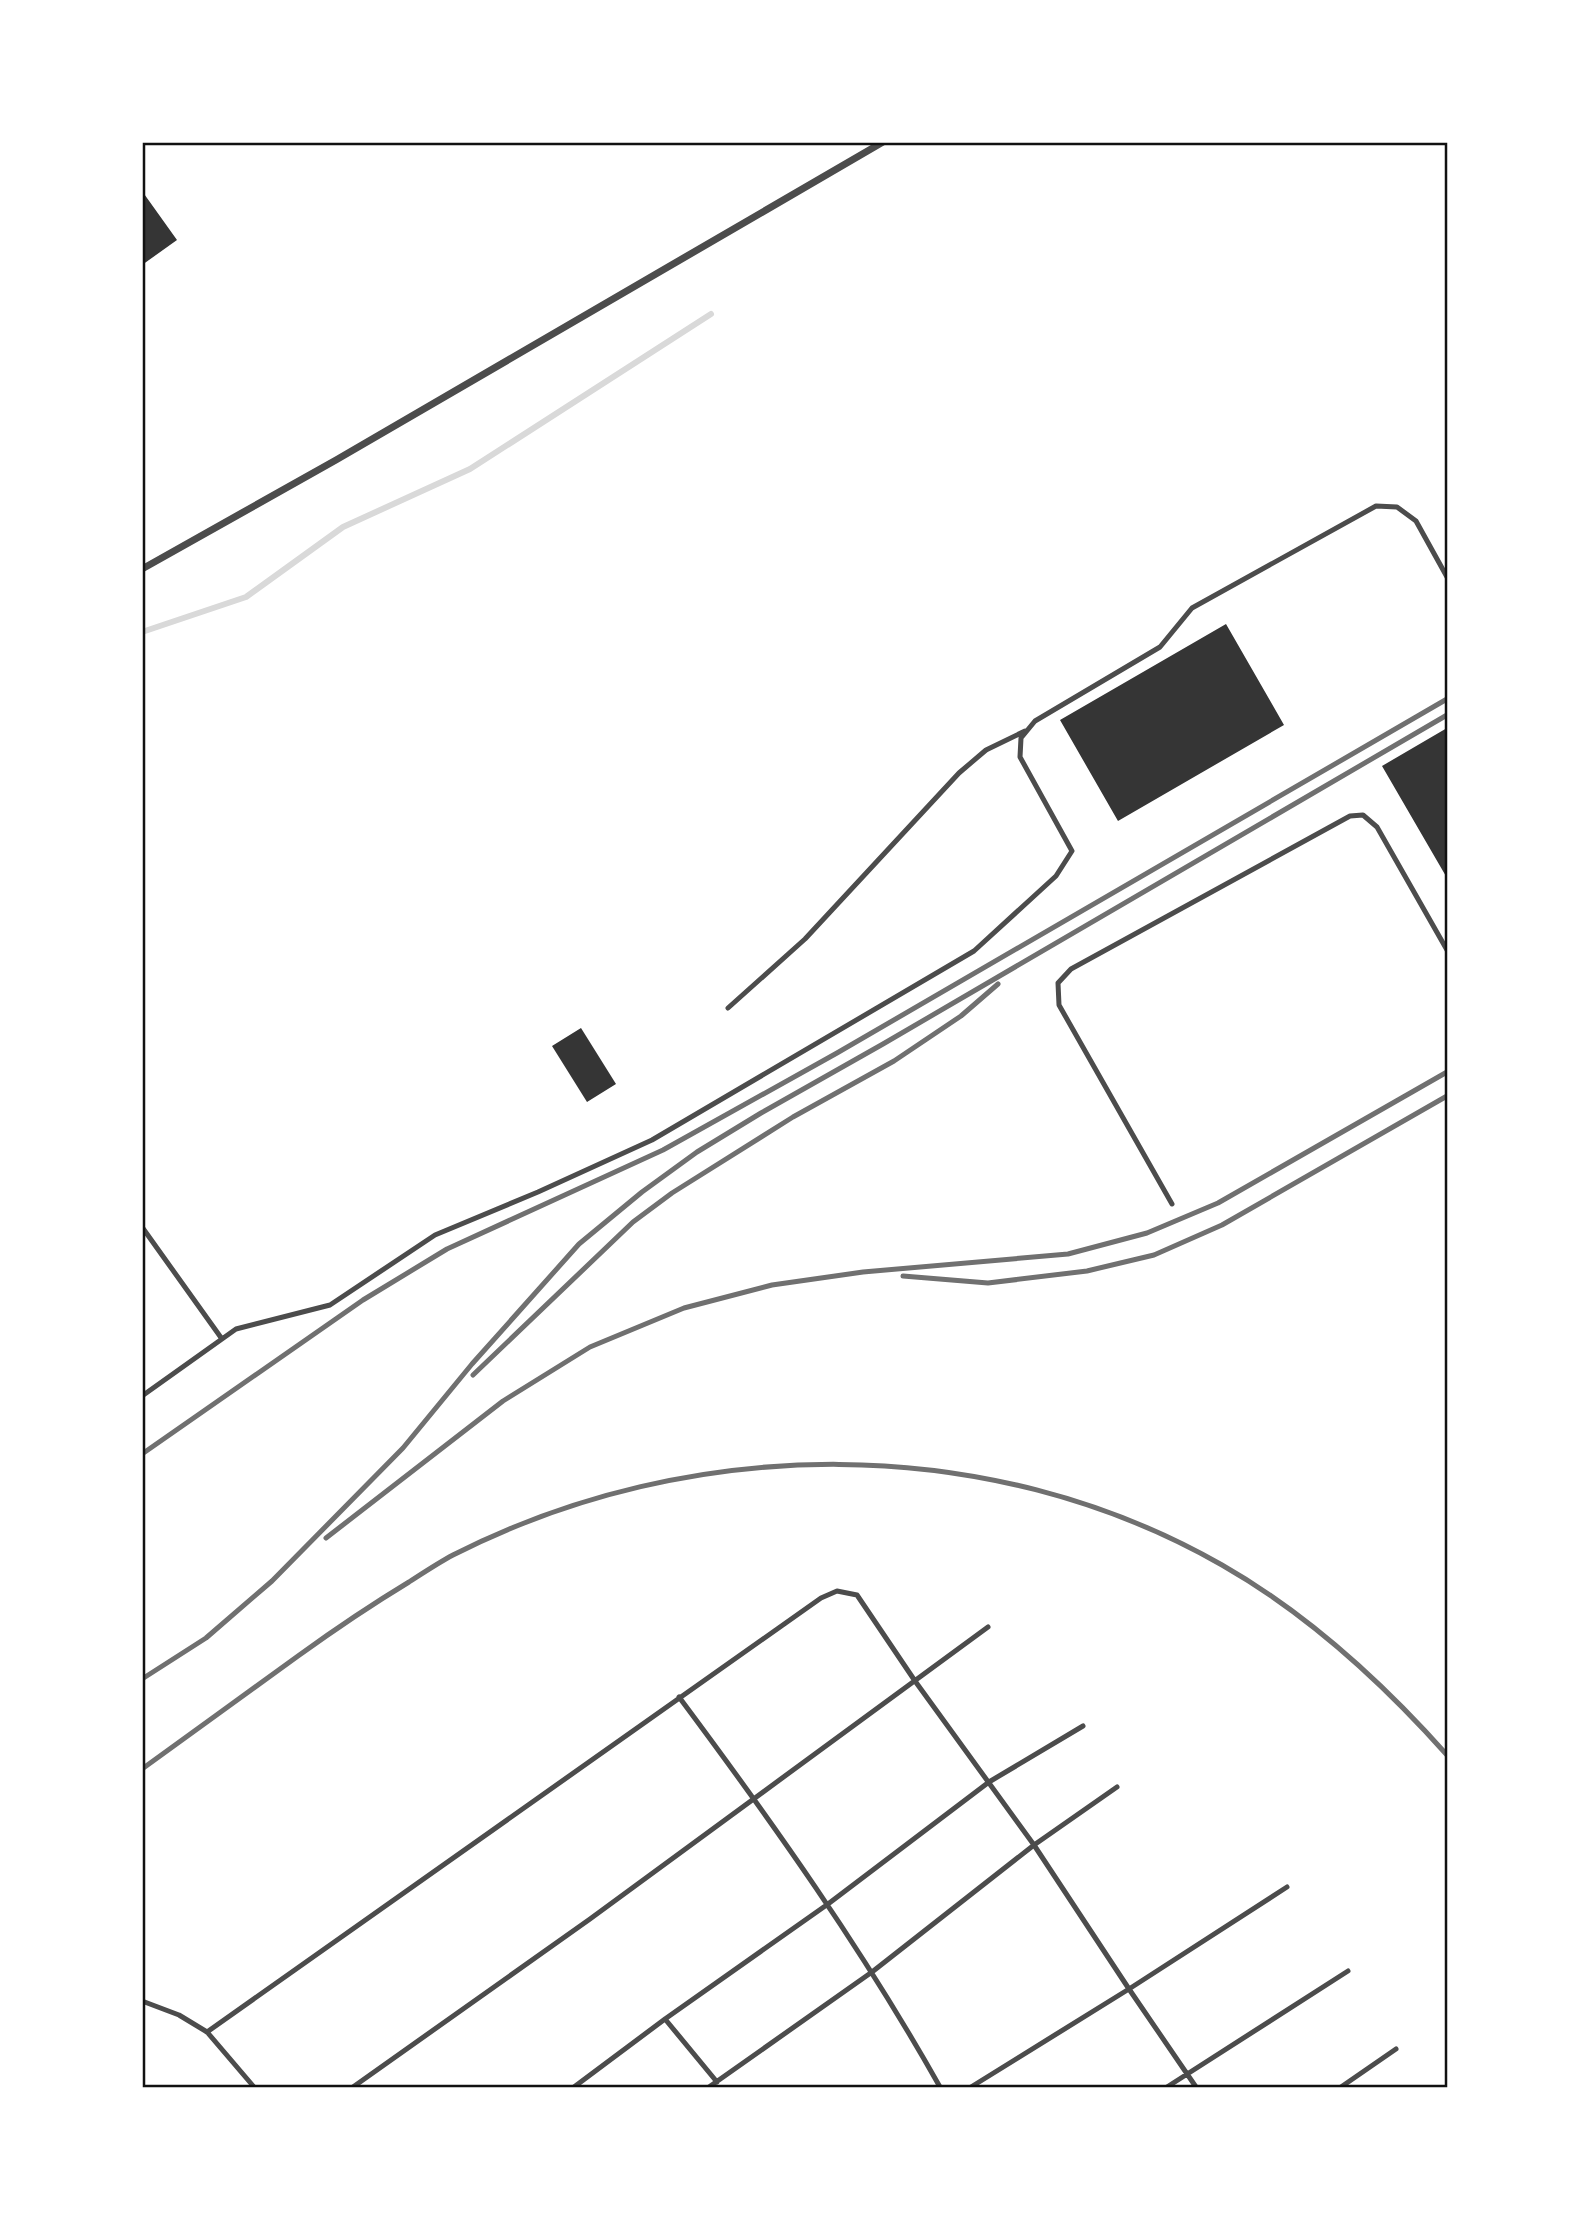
<svg xmlns="http://www.w3.org/2000/svg" width="1589" height="2229" viewBox="0 0 1589 2229" font-family="'Fira Sans',sans-serif">
  <style>
    .lines { fill: none; stroke-linecap: round; stroke-linejoin: round }
    .stream { stroke: #d9d9d9; stroke-width: 6 }
    .building { fill: #353535 }
    .service { stroke: #4c4c4c; stroke-width: 5 }
    .minor { stroke: #4c4c4c; stroke-width: 7 }
    .rail { stroke: #707070; stroke-width: 5 }
    .neatline { fill: none; stroke: #111; stroke-width: 2.5 }
  </style>
  <rect width="100%" height="100%" fill="#fff"/>
  <g class="lines">
    <path class="stream" d="M142 632 246 597 343 527 470 469 711 314"/>
  </g>
  <path class="building" d="M142 191 177 240 142 265Z
    M1226 624 1284 725 1118 821 1060 720Z
    M1447 728V878L1382 766Z
    M581 1028 616 1084 587 1102 552 1046Z"/>
  <g class="lines">
    <path class="service" d="M728 1008 805 939 959 773 986 750 1025 731
      M1172 1204 1059 1005 1058 983 1071 969 1350 816 1363 815 1377 827 1447 950
      M142 1227 222 1339
      M142 1396 236 1329 330 1305 435 1235 538 1192 652 1140 974 951 1056 876 1072 851 1020 757 1021 738 1035 721 1160 647 1192 608 1376 506 1397 507 1416 521 1447 577
      M679 1697C773 1823 863 1950 940 2087
      M142 2001 179 2015 207 2032 254 2087
      M665 2019 717 2082
      M207 2032 821 1598 837 1591 857 1595 915 1681 1034 1845 1129 1989 1196 2087
      M353 2087 590 1919 988 1627
      M574 2087 665 2019 828 1904 989 1782 1083 1726
      M709 2087 872 1972 1034 1845 1117 1787
      M971 2087 1129 1989 1287 1887
      M1167 2087 1348 1971
      M1341 2087 1396 2049"/>
    <path class="minor" d="M142 569 336 460 883 142"/>
    <path class="rail" d="M903 1276 988 1283 1087 1271 1154 1255 1222 1225 1447 1096
      M473 1375 633 1222 672 1193 793 1117 894 1061 961 1016 998 984
      M142 1454 363 1300 447 1249 663 1150 837 1053 1447 699
      M326 1538 503 1401 590 1347 684 1308 772 1285 863 1272 1068 1254 1147 1233 1218 1203 1447 1072
      M142 1679 206 1638 272 1581 403 1448 472 1364 579 1244 642 1192 697 1152 761 1113 883 1044 1447 715
      M142 1769C194 1731 246 1694 298 1656 334 1630 371 1605 409 1582 423 1573 438 1563 453 1555 691 1434 988 1431 1222 1565 1308 1614 1382 1682 1447 1755"/>
  </g>
  <rect width="1589" height="2229" fill="none" stroke="#ffffff" stroke-width="287"/>
  <rect x="144" y="144" width="1302" height="1942" class="neatline"/>
</svg>
